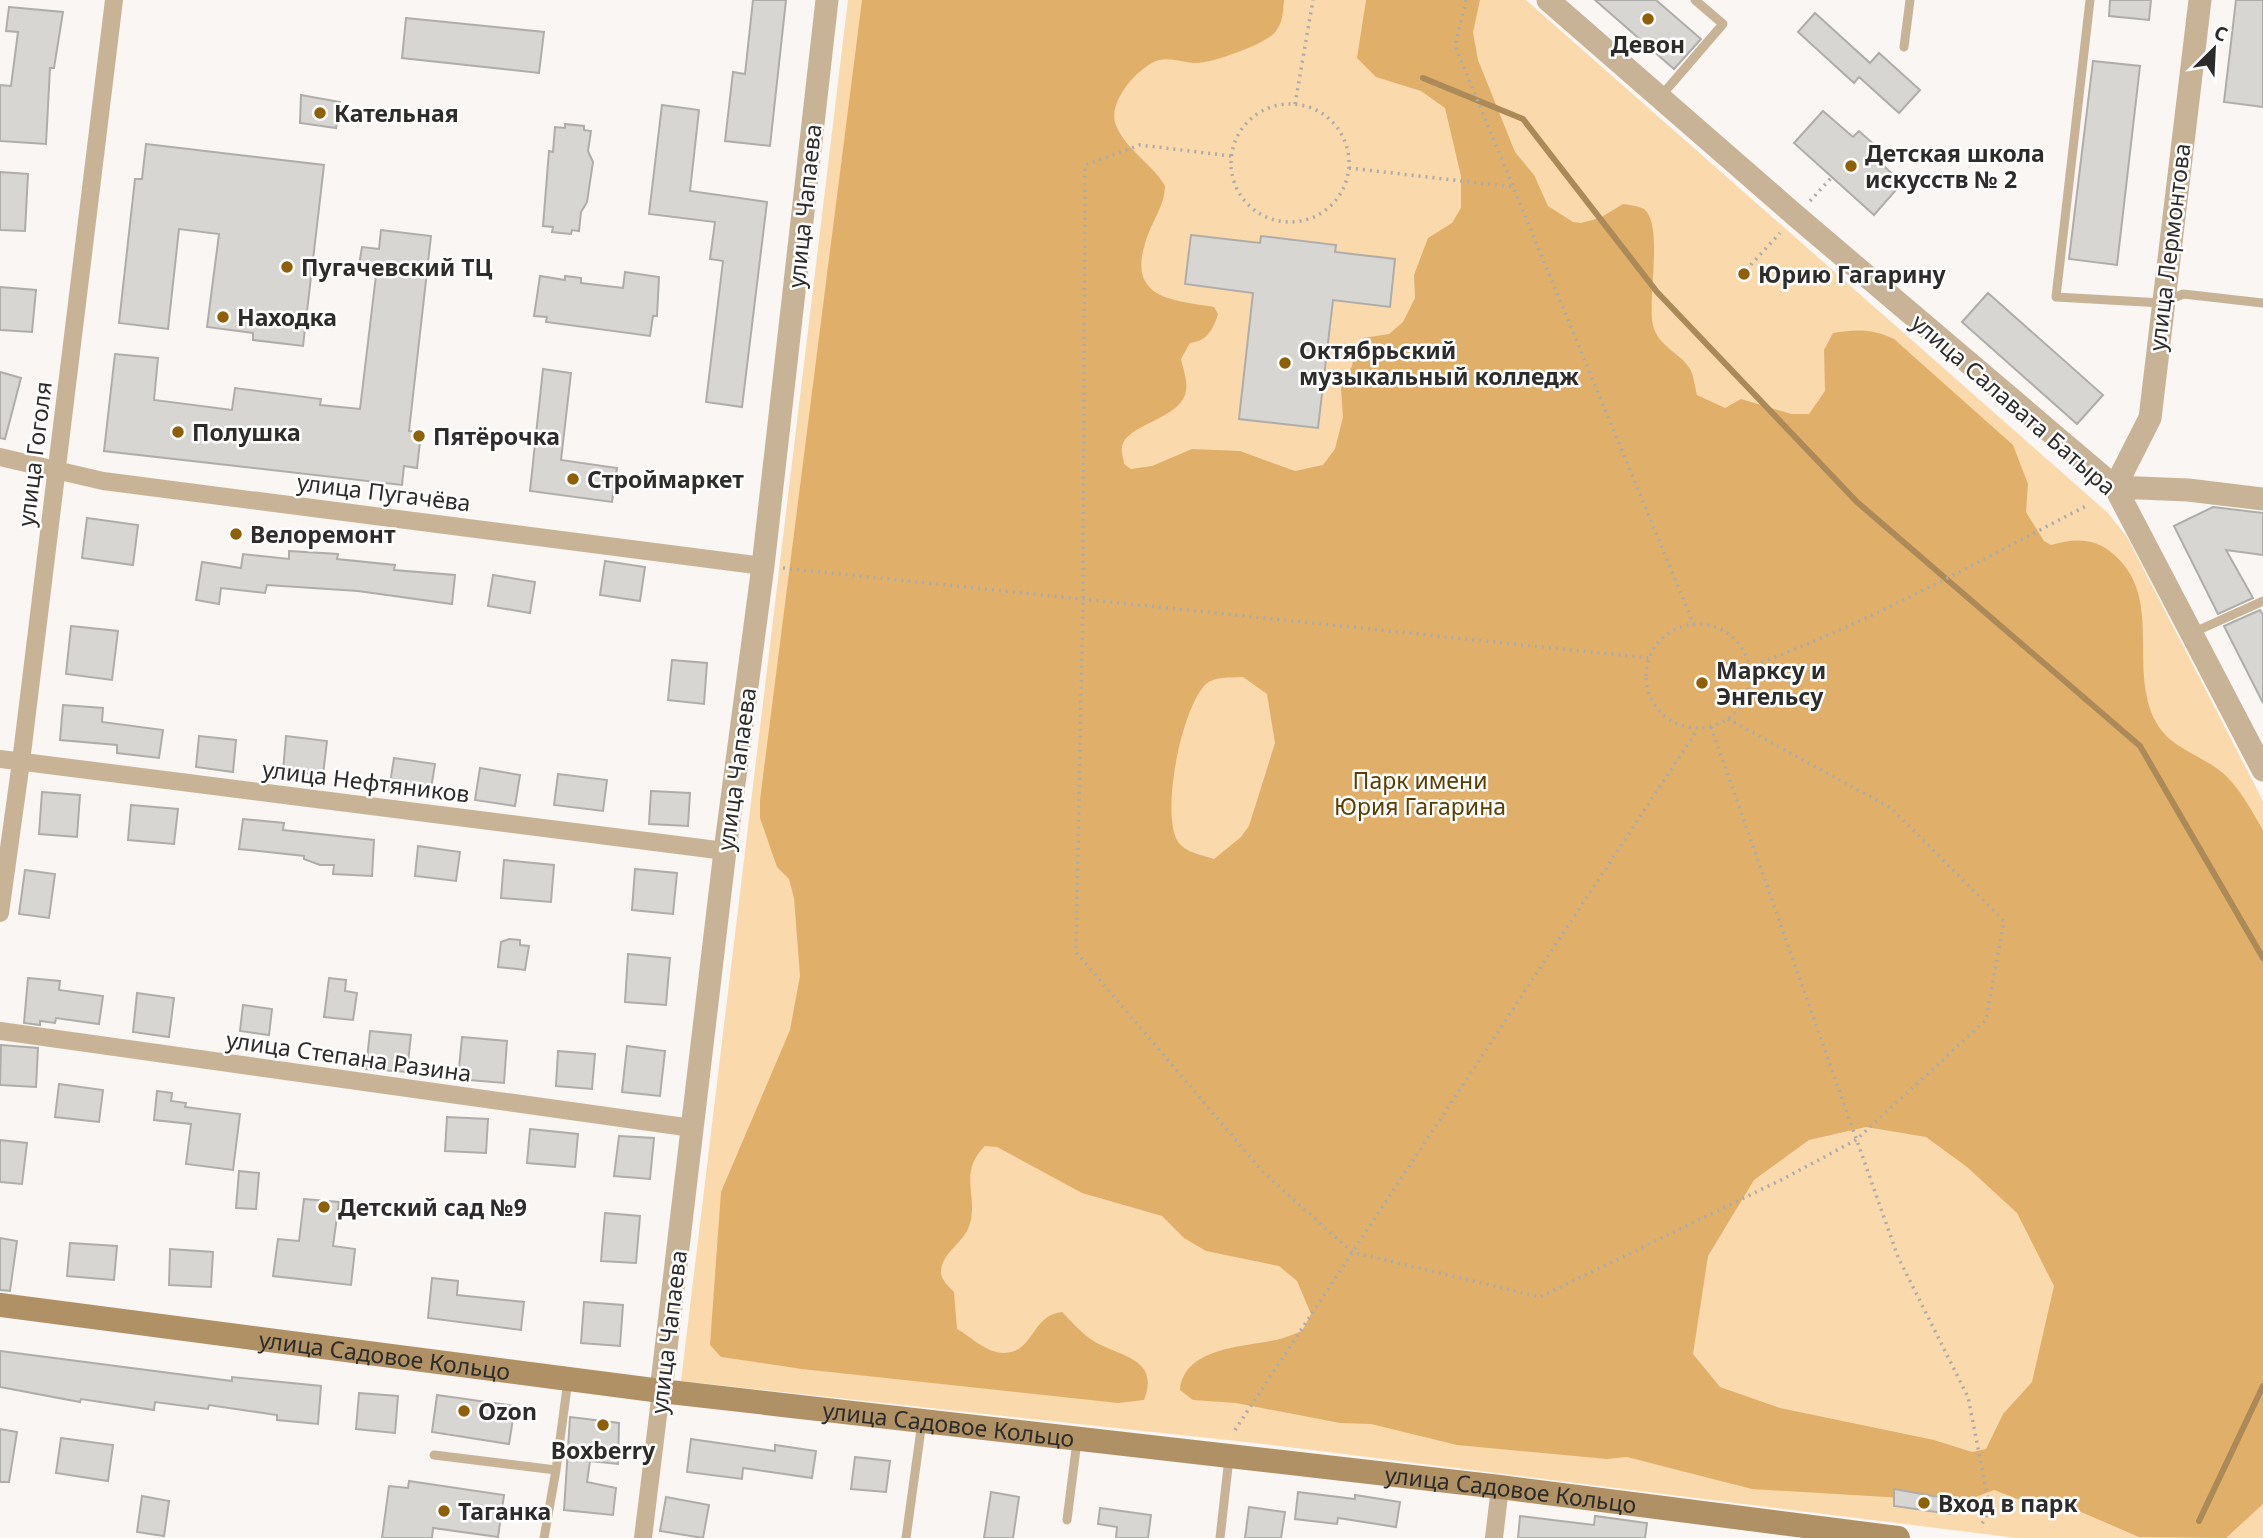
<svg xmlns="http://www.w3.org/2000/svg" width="2263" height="1538" viewBox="0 0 2263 1538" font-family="'Noto Sans',sans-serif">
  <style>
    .green { fill: #fad9ac }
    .forest { fill: #e0b06b; fill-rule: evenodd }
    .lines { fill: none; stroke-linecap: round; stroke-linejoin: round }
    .stream { stroke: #ab8958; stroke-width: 6 }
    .building { fill: #d8d6d3; stroke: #afadaa; stroke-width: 2 }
    .path { stroke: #adaba8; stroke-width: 3.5; stroke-dasharray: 2 5; stroke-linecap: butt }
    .service { stroke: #c8b396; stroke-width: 9 }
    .minor { stroke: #c8b396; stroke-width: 18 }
    .tertiary { stroke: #c8b396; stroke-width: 23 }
    .secondary { stroke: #b09165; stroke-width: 24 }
    .poi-dot { fill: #8e6008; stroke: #fff; stroke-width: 2.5 }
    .labels { text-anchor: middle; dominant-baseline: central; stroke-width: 5; stroke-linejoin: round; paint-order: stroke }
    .poi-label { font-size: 23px; font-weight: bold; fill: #2d2c2b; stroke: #fff; text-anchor: start }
    .street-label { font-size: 23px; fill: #2d2c2b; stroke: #fff }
    .park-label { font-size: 23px; fill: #5b3c01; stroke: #fff }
  </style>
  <rect width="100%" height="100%" fill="#f9f6f3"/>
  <path class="green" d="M848 0H1526L2108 513 2127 537 2263 801V1538H2017L1255 1443 681 1381Z"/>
  <path class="forest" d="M862 0H1284C1283 11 1283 22 1276 31 1269 43 1212 63 1197 63 1186 63 1170 57 1159 60 1139 66 1109 100 1115 122 1122 147 1153 164 1165 186 1165 203 1155 217 1149 232 1124 296 1164 300 1214 307L1218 314C1213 330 1207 341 1190 343L1181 359C1183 368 1188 382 1186 391 1181 420 1124 424 1122 448 1121 453 1124 460 1124 464L1131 469 1152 466 1192 449 1240 451 1295 471 1323 465 1335 449 1343 417 1341 388 1352 366 1355 346 1363 338 1389 334 1403 322 1415 298 1414 275 1428 238 1452 223 1461 208V176L1445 108 1421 91 1376 77 1357 58 1366 0H1480L1473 32 1478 60 1515 152 1534 175 1548 206 1573 222 1581 223 1600 218 1623 204C1630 205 1638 206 1644 209 1664 225 1647 299 1653 325 1658 347 1680 352 1690 369 1694 376 1695 388 1697 395L1725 408 1741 399 1791 414H1809L1825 391 1824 350 1833 333C1856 329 1873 329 1894 339L2013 445 2028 484 2026 512 2044 541 2051 545C2073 539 2093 537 2112 553 2165 596 2127 668 2156 722 2169 747 2198 754 2219 770 2237 783 2252 811 2263 830V1504L2226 1538 2139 1537 2051 1499 2023 1501 1994 1490 1973 1498 1936 1500 1752 1489 1627 1457 1607 1459 1457 1445 1371 1424 1340 1423 1236 1403 1193 1400 1180 1390C1184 1347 1245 1347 1276 1340 1285 1338 1293 1334 1302 1331L1311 1314 1297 1281 1279 1266 1206 1251 1184 1238 1162 1216 1082 1193 997 1147 985 1146C956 1174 981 1199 968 1229 961 1244 943 1253 941 1270 940 1279 948 1286 954 1292L957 1329C968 1335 983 1349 996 1352 1034 1360 1029 1315 1062 1312 1072 1322 1083 1335 1095 1342 1122 1357 1160 1359 1144 1400L1118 1403 802 1369 721 1357 710 1345 721 1192 790 1030 800 976 794 898 789 879 777 867 760 818V800ZM1243 677 1267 694 1275 743 1249 826 1241 837 1214 859C1202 855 1183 852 1177 840 1161 810 1182 707 1206 684 1215 676 1231 678 1243 677ZM1866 1127 1926 1137 1967 1167 2017 1213 2054 1286 2032 1382 2003 1414 1986 1449 1972 1452 1934 1440 1780 1408 1720 1387 1693 1354 1708 1256 1754 1180 1809 1140Z"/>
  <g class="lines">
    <path class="stream" d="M1423 78 1523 119 1657 292 1857 502 2140 746 2263 958
      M2199 1521 2263 1386"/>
  </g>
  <path class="building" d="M753 0H786L770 146 725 141 733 72 745 74Z
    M1595 0H1656L1701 39 1674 69Z
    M2110 0H2151L2149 20 2109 16Z
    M2236 0H2263V107L2224 102Z
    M9 7 63 12 54 68H50L46 144 0 141V85L11 86 18 32 6 31Z
    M1815 13 1870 63 1879 53 1920 90 1899 113 1859 77 1854 83 1798 32Z
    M406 18 544 32 539 73 402 58Z
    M2093 61 2140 66 2117 265 2069 259Z
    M301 95 340 102 336 128 300 123Z
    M662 105 699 110 690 191 767 202 742 407 706 402 723 261 710 259 715 222 649 214Z
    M1823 111 1853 137 1859 131 1877 147 1871 154 1902 183 1874 215 1794 143Z
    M565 124 584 126V130L591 131 588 151 593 162 587 202 581 212 579 231 572 230 571 234 552 232 553 227 543 226 549 151 553 152 555 127 565 128Z
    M146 144 324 165 303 346 253 340V333L207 327 219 234 179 229 168 329 119 323 135 179H142Z
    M0 172 28 174 25 231 0 230Z
    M381 230 431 236 409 431 421 433 417 468 404 466 402 485 104 451 115 354 158 358 154 400 232 410 235 388 321 399 320 405 360 409 377 267 359 265 362 247 379 249Z
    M1191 235 1260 243 1261 236 1336 245 1335 252 1395 259 1390 307 1333 300 1318 428 1239 419 1253 293 1185 284Z
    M625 272 659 277 657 316H653L650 336 546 322 547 317 534 316 540 276 565 280V276L581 278V283L623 288Z
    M0 287 36 290 32 332 0 330Z
    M1988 293 2103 395 2077 424 1962 322Z
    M543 369 571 373 561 460 617 468 612 502 530 491Z
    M0 372 21 378 5 439 0 438Z
    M2213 507 2263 513V555L2226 550 2253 598 2218 614 2174 526Z
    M87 518 138 525 133 565 82 558Z
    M289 551 338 554 337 559 395 565 394 570 455 575 452 604 358 591 267 585 265 593 221 588 219 604 196 600 202 562 241 568 243 554 289 559Z
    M605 561 645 567 640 601 600 595Z
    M493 575 535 582 530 613 488 606Z
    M2260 610 2263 615V703L2224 626Z
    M71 626 118 631 112 680 66 674Z
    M672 660 707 663 704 704 668 700Z
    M63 705 103 708 102 722 163 730 159 758 117 753V745L60 740Z
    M199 736 236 740 233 772 196 767Z
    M286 736 327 741 323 775 283 771Z
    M394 758 435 764 430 795 389 790Z
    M480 768 520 775 515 806 475 800Z
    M558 774 607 780 603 811 554 805Z
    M651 791 690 793 688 826 649 824Z
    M42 792 80 795 77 837 39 834Z
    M131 805 178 809 174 844 128 840Z
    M243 819 284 823 283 830 374 840 372 876 333 874 334 865H320L304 859V856L239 849Z
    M418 846 460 852 456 881 415 876Z
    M504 860 554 865 551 902 501 898Z
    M635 869 677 873 673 914 632 910Z
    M25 870 55 874 49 918 19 914Z
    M509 939 520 940V945L529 946 525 970 498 967 501 942Z
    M628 954 670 958 666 1005 625 1002Z
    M28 978 60 981 59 990 103 996 99 1024 56 1018 55 1023 40 1021V1025L24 1023Z
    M329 978 346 980 345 991 357 993 353 1020 324 1017Z
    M137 993 174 998 169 1037 133 1032Z
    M243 1005 272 1009 269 1035 240 1031Z
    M370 1031 411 1035 407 1072 366 1069Z
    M462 1037 507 1041 504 1083 458 1079Z
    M1 1045 38 1048 36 1087 0 1085Z
    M627 1046 665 1051 660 1096 622 1092Z
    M558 1051 595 1054 592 1089 556 1086Z
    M59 1084 103 1090 99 1122 55 1117Z
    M157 1091 172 1093 171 1101 186 1103 185 1107 240 1114 233 1170 186 1164 191 1124 154 1120Z
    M447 1117 488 1119 486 1153 445 1151Z
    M530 1129 578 1134 575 1167 527 1163Z
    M619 1136 654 1138 650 1179 614 1176Z
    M0 1140 27 1143 22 1184 0 1182Z
    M239 1171 259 1173 256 1209 236 1208Z
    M304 1199 339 1202 333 1246 355 1249 351 1285 273 1276 278 1239 299 1241Z
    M605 1213 640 1216 636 1263 601 1261Z
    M0 1238 17 1241 10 1291 0 1290Z
    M70 1243 117 1246 114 1280 67 1276Z
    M170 1249 213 1252 211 1287 169 1285Z
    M432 1278 458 1281 457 1295 524 1302 521 1330 428 1318Z
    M584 1302 623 1305 620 1346 581 1343Z
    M0 1351 232 1381V1377L321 1386 318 1424 277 1420V1415L209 1405 208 1409 155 1402 154 1410 81 1399 80 1402 0 1387Z
    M359 1393 398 1396 395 1433 356 1429Z
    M437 1395 515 1406 509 1444 432 1432Z
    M570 1417 619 1423 618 1464 590 1461 587 1482 616 1488 613 1515 564 1510Z
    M0 1429 17 1432 9 1482H0Z
    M61 1438 113 1445 108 1481 56 1473Z
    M691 1439 775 1451V1445L816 1451 812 1478 743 1468 742 1479 687 1472Z
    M855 1457 890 1461 886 1492 851 1489Z
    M409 1481 504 1495 498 1537 433 1528 432 1538H382L389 1486 408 1488Z
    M1894 1489 1956 1500 1950 1514 1894 1506Z
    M991 1492 1019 1497 1013 1538H984Z
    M1298 1492 1355 1499V1495L1400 1502 1396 1527 1338 1518 1337 1524 1295 1519Z
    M142 1496 169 1501 164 1536 137 1532Z
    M666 1497 709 1505 703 1538 660 1531Z
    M1249 1507 1285 1512 1281 1538H1245Z
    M1100 1508 1151 1515 1148 1538H1116L1117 1527 1098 1524Z
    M1520 1516 1594 1525 1595 1516 1647 1523 1645 1538H1518Z"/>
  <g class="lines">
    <path class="path" d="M1466 0 1455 46 1694 625
      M1231 163a59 59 0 1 1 118 0a59 59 0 1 1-118 0Z
      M1295 104 1313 0
      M1231 156 1140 145 1085 165 1083 599 1076 952 1263 1172 1352 1252 1540 1297 1783 1179 1856 1140 1986 1020 2004 921 1891 808 1728 719
      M1349 168 1514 187
      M1810 201 1832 177
      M1746 270 1780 233
      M783 568 1649 658
      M1646 676a52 52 0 1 1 104 0a52 52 0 1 1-104 0Z
      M1702 683C1838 640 1962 570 2088 505
      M1711 727 1898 1257 1968 1397 1990 1509 1982 1524
      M1235 1430 1698 729"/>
    <path class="service" d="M2090 0 2056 297 2162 303 2183 294 2263 303
      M1904 47 1910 0
      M1661 96 1723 24 1695 0
      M2192 633 2263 601
      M434 1455 556 1470 568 1380
      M1067 1520 1077 1441
      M544 1538 556 1470
      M906 1538 922 1422
      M1220 1538 1229 1458"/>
    <path class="minor" d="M0 457 103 481 763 566
      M0 759 725 851
      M0 913 21 762 114 0
      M0 1031 692 1128
      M643 1538 661 1391
      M1494 1538 1500 1487"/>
    <path class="tertiary" d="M1548 0 1796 216 2115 487 2263 770
      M2200 0 2150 418 2115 487 2188 490 2263 499
      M661 1391 725 851 763 566 827 0"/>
    <path class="secondary" id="s1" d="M0 1305 661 1391 1500 1487 1898 1538"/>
  </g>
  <g class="poi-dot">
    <circle cx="1648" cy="19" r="7"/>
    <circle cx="320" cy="113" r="7"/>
    <circle cx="1851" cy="166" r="7"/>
    <circle cx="287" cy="267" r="7"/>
    <circle cx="1744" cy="274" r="7"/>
    <circle cx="223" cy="317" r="7"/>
    <circle cx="1285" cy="363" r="7"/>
    <circle cx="178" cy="432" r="7"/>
    <circle cx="419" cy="436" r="7"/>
    <circle cx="573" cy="479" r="7"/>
    <circle cx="236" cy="534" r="7"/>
    <circle cx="1702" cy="683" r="7"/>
    <circle cx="324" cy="1207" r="7"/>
    <circle cx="464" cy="1411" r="7"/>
    <circle cx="603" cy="1425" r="7"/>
    <circle cx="1924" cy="1503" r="7"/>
    <circle cx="444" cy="1511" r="7"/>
  </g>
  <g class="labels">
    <g class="poi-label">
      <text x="1648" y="44" text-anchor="middle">Девон</text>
      <text x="334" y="113">Кательная</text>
      <text x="1865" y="153">Детская школа<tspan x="1865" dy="26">искусств № 2</tspan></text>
      <text x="301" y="267">Пугачевский ТЦ</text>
      <text x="1758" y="274">Юрию Гагарину</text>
      <text x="237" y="317">Находка</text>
      <text x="1299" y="350">Октябрьский<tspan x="1299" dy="26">музыкальный колледж</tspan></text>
      <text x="192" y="432">Полушка</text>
      <text x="433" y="436">Пятёрочка</text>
      <text x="587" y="479">Строймаркет</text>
      <text x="250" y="534">Велоремонт</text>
      <text x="1716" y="670">Марксу и<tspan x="1716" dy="26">Энгельсу</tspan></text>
      <text x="338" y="1207">Детский сад №9</text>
      <text x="478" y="1411">Ozon</text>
      <text x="603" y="1450" text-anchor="middle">Boxberry</text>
      <text x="1938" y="1503">Вход в парк</text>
      <text x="458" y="1511">Таганка</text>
    </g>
    <g class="street-label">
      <text transform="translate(804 206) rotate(-84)">улица Чапаева</text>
      <text transform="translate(2169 247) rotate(-83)">улица Лермонтова</text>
      <text transform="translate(2014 404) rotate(41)">улица Салавата Батыра</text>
      <text transform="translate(34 454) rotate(-83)">улица Гоголя</text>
      <text transform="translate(384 492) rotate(7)">улица Пугачёва</text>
      <text transform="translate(736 769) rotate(-82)">улица Чапаева</text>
      <text transform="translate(366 781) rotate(7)">улица Нефтяников</text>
      <text transform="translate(349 1056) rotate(8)">улица Степана Разина</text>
      <text transform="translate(668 1332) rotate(-83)">улица Чапаева</text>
      <text stroke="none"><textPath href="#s1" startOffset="388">улица Садовое Кольцо</textPath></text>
      <text stroke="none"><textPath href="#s1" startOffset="956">улица Садовое Кольцо</textPath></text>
      <text stroke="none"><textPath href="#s1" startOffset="1522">улица Садовое Кольцо</textPath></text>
    </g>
    <g class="park-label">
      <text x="1420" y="780">Парк имени<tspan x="1420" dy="26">Юрия Гагарина</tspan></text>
    </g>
  </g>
  <g transform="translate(2214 49) rotate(24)" stroke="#ffffff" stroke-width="5" paint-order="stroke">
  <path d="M0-5L12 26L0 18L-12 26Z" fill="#2d2c2b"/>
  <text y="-10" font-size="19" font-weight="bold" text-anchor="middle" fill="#2d2c2b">С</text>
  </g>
</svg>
